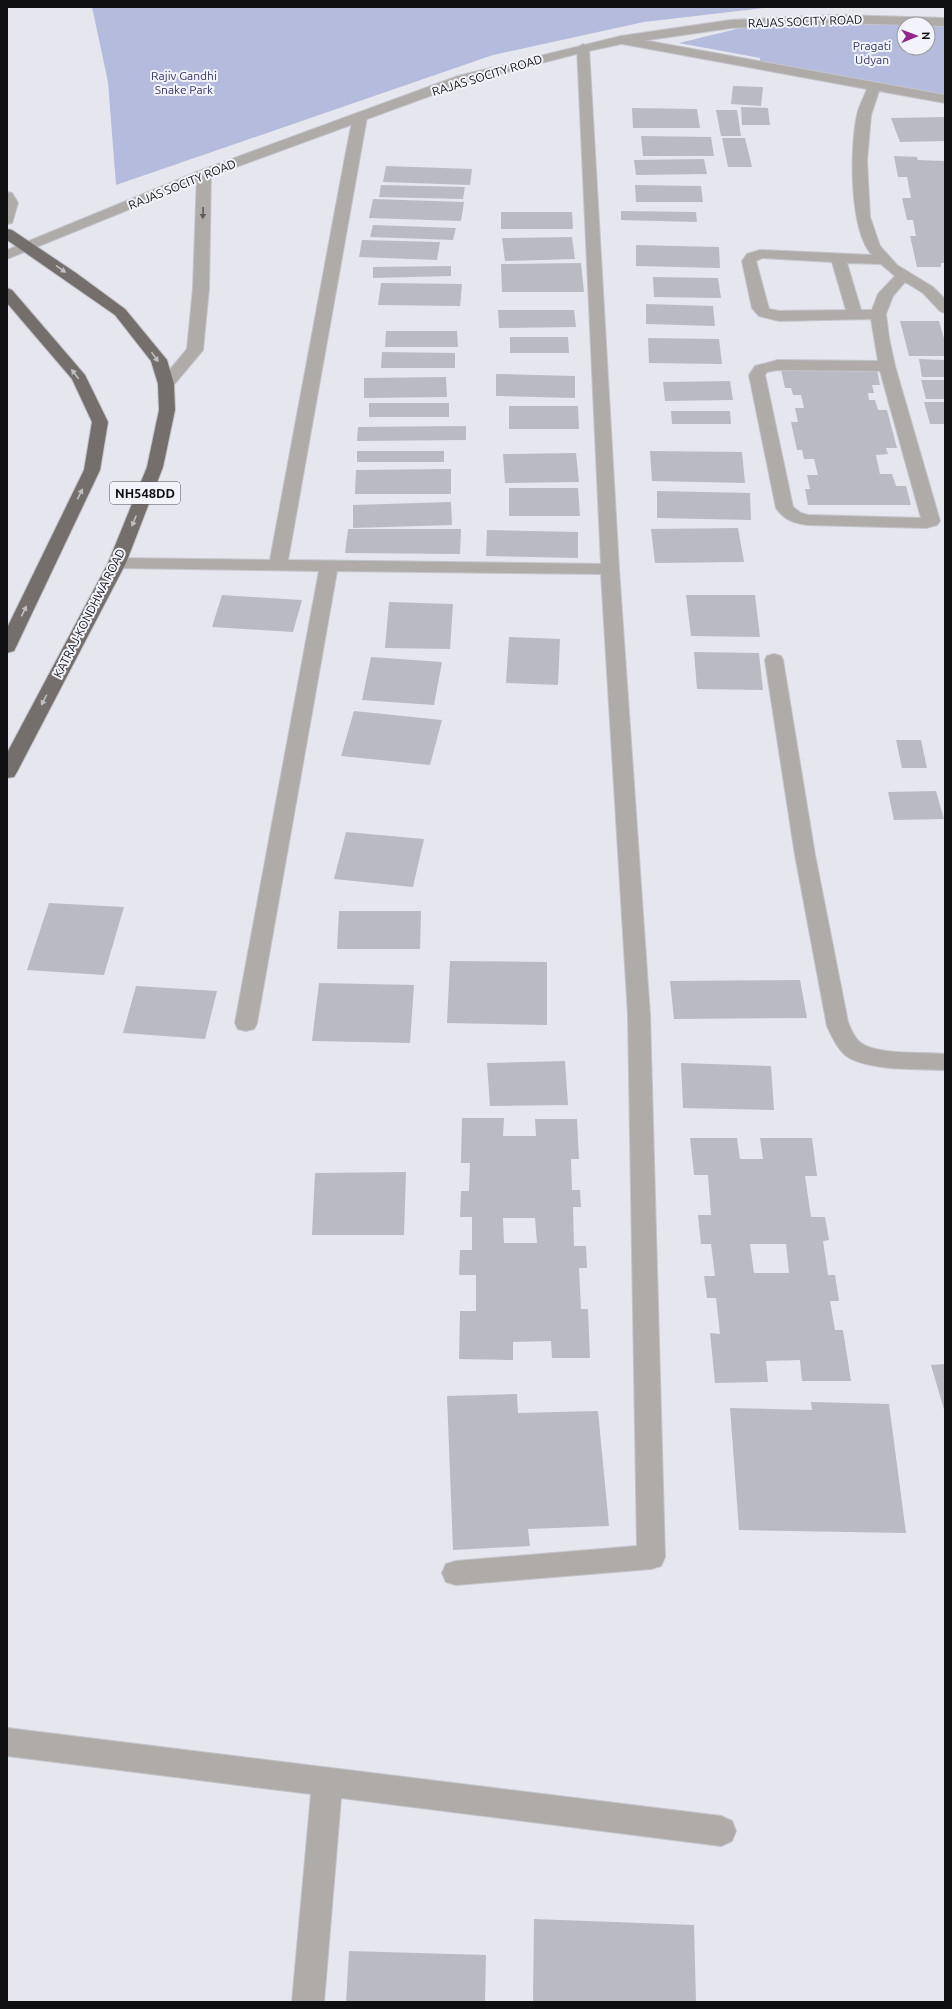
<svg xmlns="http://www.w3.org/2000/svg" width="952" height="2009" viewBox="0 0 952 2009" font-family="Ubuntu,sans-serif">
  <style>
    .green { fill: #b5bbdd }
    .building { fill: #babbc2; fill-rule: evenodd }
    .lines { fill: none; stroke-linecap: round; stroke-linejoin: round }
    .minor-casing { stroke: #c4c4cb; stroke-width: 2 }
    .tertiary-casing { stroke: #c4c4cb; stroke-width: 2 }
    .trunk-casing { stroke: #c4c4cb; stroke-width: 2 }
    .minor { fill: #aeaba9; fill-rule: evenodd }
    .tertiary { fill: #aeaba9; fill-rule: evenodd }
    .trunk { fill: #746f6c; fill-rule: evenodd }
    .oneway { fill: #5e5d5d }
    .oneway2 { fill: #c0bfc2 }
    .labels { text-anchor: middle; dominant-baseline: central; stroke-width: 4; stroke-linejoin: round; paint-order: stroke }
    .far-street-label { font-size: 12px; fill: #0f0f11; stroke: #f3f4fb }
    .far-park-label { font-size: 12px; fill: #333766; stroke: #f3f4fb }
    .shield { fill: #f3f4fb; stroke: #535457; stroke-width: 1 }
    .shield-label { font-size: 13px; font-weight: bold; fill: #0f0f11 }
  </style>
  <rect width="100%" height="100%" fill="#e6e7ee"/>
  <path class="green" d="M92 7H772L644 22 493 55 116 185 108 82Z
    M839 21 904 24V48H928V24L945 25V96L760 63V58L679 43 753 25Z"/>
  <path class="building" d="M733 86 763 87 761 106 731 104Z
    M741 107 768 108 770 125H742Z
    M632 108 697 109 700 128H633Z
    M716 110H737L741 136H721Z
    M944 117 945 141 900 142 891 118Z
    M641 136 711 137 714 156H643Z
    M722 138H745L752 167H728Z
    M894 156 917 157 918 160 945 161V263H941V267H917L910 236H916L913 220H907L902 198H911L907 177H898Z
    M704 159 707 174 636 175 634 160Z
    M386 166 472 169 470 185 383 182Z
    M381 185 465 187 463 199 379 197Z
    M635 185 701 186 703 202H636Z
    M373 199 464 202 461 221 369 218Z
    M621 211 696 212 697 222 621 220Z
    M501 212H572L573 229H501Z
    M373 225 456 228 453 240 370 237Z
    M572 237 575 259 505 261 502 238Z
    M362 240 440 242 437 260 359 257Z
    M636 245 719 247 720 268 636 266Z
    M581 263 584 292H502L501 264Z
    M451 266V276L373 278V267Z
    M653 277 718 278 721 298 654 297Z
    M381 283 462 284 460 306 378 305Z
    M646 304 713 306 715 326 646 324Z
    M498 310H574L576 327 499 328Z
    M900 321H939L945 342V356H909Z
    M386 331H457L458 347H385Z
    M510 337H568L569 353H510Z
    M648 338 719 339 722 364 649 363Z
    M382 352 455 353V368H381Z
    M919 359 945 360V377H922Z
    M781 370H877L880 385H872L874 393H868L869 400H875L878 410H887L897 448H886L888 454 876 455 880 474H892L896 486H906L911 505H808L805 489H810L807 475H818L814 459H804L802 450H797L791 422H798L795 408H804L801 395H793L791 388H785Z
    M496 374 575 376V398L496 396Z
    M446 377 447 397 364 398V378Z
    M921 380H945V399H926Z
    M730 381 733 400 665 401 663 382Z
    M924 402H945V424H930Z
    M369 403H449V417H369Z
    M509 406H578L579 429H509Z
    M671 411H730L731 424H672Z
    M466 426V440L357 441 358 427Z
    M357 451H444V462H357Z
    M650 451 742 452 745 483 652 481Z
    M576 453 579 482 505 483 503 454Z
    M451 469V494H355L356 470Z
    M509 488H578L580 516H509Z
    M657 491 750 493 751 520 657 518Z
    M451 502 452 525 353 528V505Z
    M738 528 744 562 655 563 651 529Z
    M348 529H461L460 554 345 553Z
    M487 530 578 532V558L486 556Z
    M222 595 302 600 293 632 212 627Z
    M686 595H755L760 637 691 636Z
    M389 602 453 604 450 649 385 648Z
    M509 637 560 639 558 685 506 683Z
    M694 652 759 653 763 690 697 689Z
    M371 657 442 662 434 705 362 700Z
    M354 711 442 720 430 765 341 756Z
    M896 740H921L927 768H902Z
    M936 791 944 819 894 820 888 792Z
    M346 832 424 839 413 887 334 879Z
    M49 903 124 907 104 975 27 970Z
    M339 911H421L420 949H337Z
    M450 961 547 962V1025L447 1023Z
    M800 980 807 1018 674 1019 670 981Z
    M319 983 414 985 410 1043 312 1041Z
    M136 986 217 991 205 1039 123 1033Z
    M565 1061 568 1105 490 1106 487 1063Z
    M681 1063 771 1066 774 1110 683 1108Z
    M462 1118H504L503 1136H536L535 1119H577L579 1159H571L572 1190H580L581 1207H573L574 1246H586L587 1268H579L581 1309H588L590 1358H552L551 1341 513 1342V1360L459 1359 460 1311H476V1275H459L460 1250H472V1217H460L461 1191H469L470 1163H461ZM503 1218H535L537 1243H504Z
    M690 1138H737L740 1159H763L760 1138H812L817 1176H805L811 1217H825L829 1240 823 1241 828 1275H835L839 1301H830L835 1330H843L851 1381H802L800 1360 766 1361 768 1382 715 1383 710 1333 720 1334 716 1298H707L704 1276H715L711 1244H701L698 1215H711L708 1175H694ZM750 1244H786L789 1273H754Z
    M406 1172 404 1235H312L315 1173Z
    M945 1364V1413L931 1365Z
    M517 1394 518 1413 598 1411 609 1526 528 1529 530 1546 453 1550 447 1396Z
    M811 1402 889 1404 906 1533 739 1530 730 1408 812 1410Z
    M534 1919 694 1925 696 2002H533Z
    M349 1951 486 1955 485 2002H346Z"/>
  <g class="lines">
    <g class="minor-casing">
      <path id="minor" d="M621 36 945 95V103L879 91 871 115 867 161 870 217 880 246 897 265 933 287 945 299V313L940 311 923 293 905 282 893 296 886 314 889 338 895 366 940 521 937 525 926 528 808 525C794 523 784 520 776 508L749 375 755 366 778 360 878 361 871 319 779 321 759 316 752 308 742 261 747 254 760 250 872 255C849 230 850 147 857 115 859 106 864 97 867 89L617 43 615 40ZM762 258 832 262 846 310 779 311 769 309 756 261ZM847 263 881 264 895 276 878 294 872 310H861ZM778 370 880 371 921 518 808 515 801 513 793 507 765 375 767 372Z
        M583 44 589 48 619 569 650 1015 665 1557 661 1566 651 1569 456 1585 446 1582 442 1573 446 1564 456 1561 637 1546 628 1015 601 574 337 571 257 1023 254 1029 246 1031 238 1029 235 1023 319 571 117 568 111 567 108 563 111 559 117 558 270 560 345 157 353 117 355 114H365L367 117 288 560 601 564 577 48Z
        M204 170 209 171 211 174 209 288 203 350 172 387H160L158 384 187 349 193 288 197 174 199 171Z
        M774 654 781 656 783 660 815 855 848 1022C851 1029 854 1038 861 1043 876 1055 925 1052 945 1054V1070C919 1069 865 1071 845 1055 837 1048 831 1035 827 1026L795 855 765 660 767 656Z
        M7 1728 721 1816 732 1821 736 1831 732 1841 721 1846 341 1798 324 2002H292L311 1794 7 1756Z"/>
    </g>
    <g class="tertiary-casing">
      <path id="tertiary" d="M837 15 945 18V26L837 23 731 28 621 44 584 52 468 82 209 177 7 259V250L199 171 458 76 621 36 731 20Z
        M7 192 12 193 18 203 12 223 7 224Z"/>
    </g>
    <g class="trunk-casing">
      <path id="trunk" d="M7 229 12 230 76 273 125 309 167 360 174 384 175 410 163 467 126 563 17 772 14 777 7 778V753L108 563 147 467 159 410 158 384 151 361 115 315 7 240Z
        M7 288 12 290 85 375 108 422 100 470 16 647 14 651 7 653V628L84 470 92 422 72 379 7 303Z"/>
    </g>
    <use href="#minor" class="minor"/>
    <use href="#tertiary" class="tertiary"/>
    <use href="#trunk" class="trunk"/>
  </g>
  <defs><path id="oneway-solid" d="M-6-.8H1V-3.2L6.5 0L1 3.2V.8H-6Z"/></defs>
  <use class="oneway" href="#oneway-solid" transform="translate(203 213) rotate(92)"/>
  <g class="oneway2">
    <use href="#oneway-solid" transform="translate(61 269) rotate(34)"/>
    <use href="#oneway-solid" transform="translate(155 357) rotate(55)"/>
    <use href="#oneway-solid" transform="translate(75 374) rotate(-127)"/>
    <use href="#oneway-solid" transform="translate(80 494) rotate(-64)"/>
    <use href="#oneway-solid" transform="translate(134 521) rotate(112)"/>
    <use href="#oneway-solid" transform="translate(24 611) rotate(-64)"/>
    <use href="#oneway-solid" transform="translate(44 700) rotate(118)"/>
  </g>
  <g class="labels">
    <g class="far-street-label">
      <text transform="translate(805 21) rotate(-2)">RAJAS SOCITY ROAD</text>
      <text transform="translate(487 75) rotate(-17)">RAJAS SOCITY ROAD</text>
      <text transform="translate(182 184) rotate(-22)">RAJAS SOCITY ROAD</text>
      <text transform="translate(89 613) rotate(-63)">KATRAJ-KONDHWA ROAD</text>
    </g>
    <g class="far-park-label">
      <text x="872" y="45">Pragati<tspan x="872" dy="14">Udyan</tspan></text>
      <text x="184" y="75">Rajiv Gandhi<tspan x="184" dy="14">Snake Park</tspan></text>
    </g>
    <rect class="shield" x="110" y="482" width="70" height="22" rx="3"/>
    <g class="shield-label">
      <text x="145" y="493">NH548DD</text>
    </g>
  </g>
  <rect width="952" height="2009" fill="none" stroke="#0f0f11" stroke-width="16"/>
  <g transform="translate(916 36) rotate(89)"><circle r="19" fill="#f3f4fb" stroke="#98989d"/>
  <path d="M0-3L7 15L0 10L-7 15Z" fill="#91278b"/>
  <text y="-6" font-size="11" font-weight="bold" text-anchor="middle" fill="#0f0f11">N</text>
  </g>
</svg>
